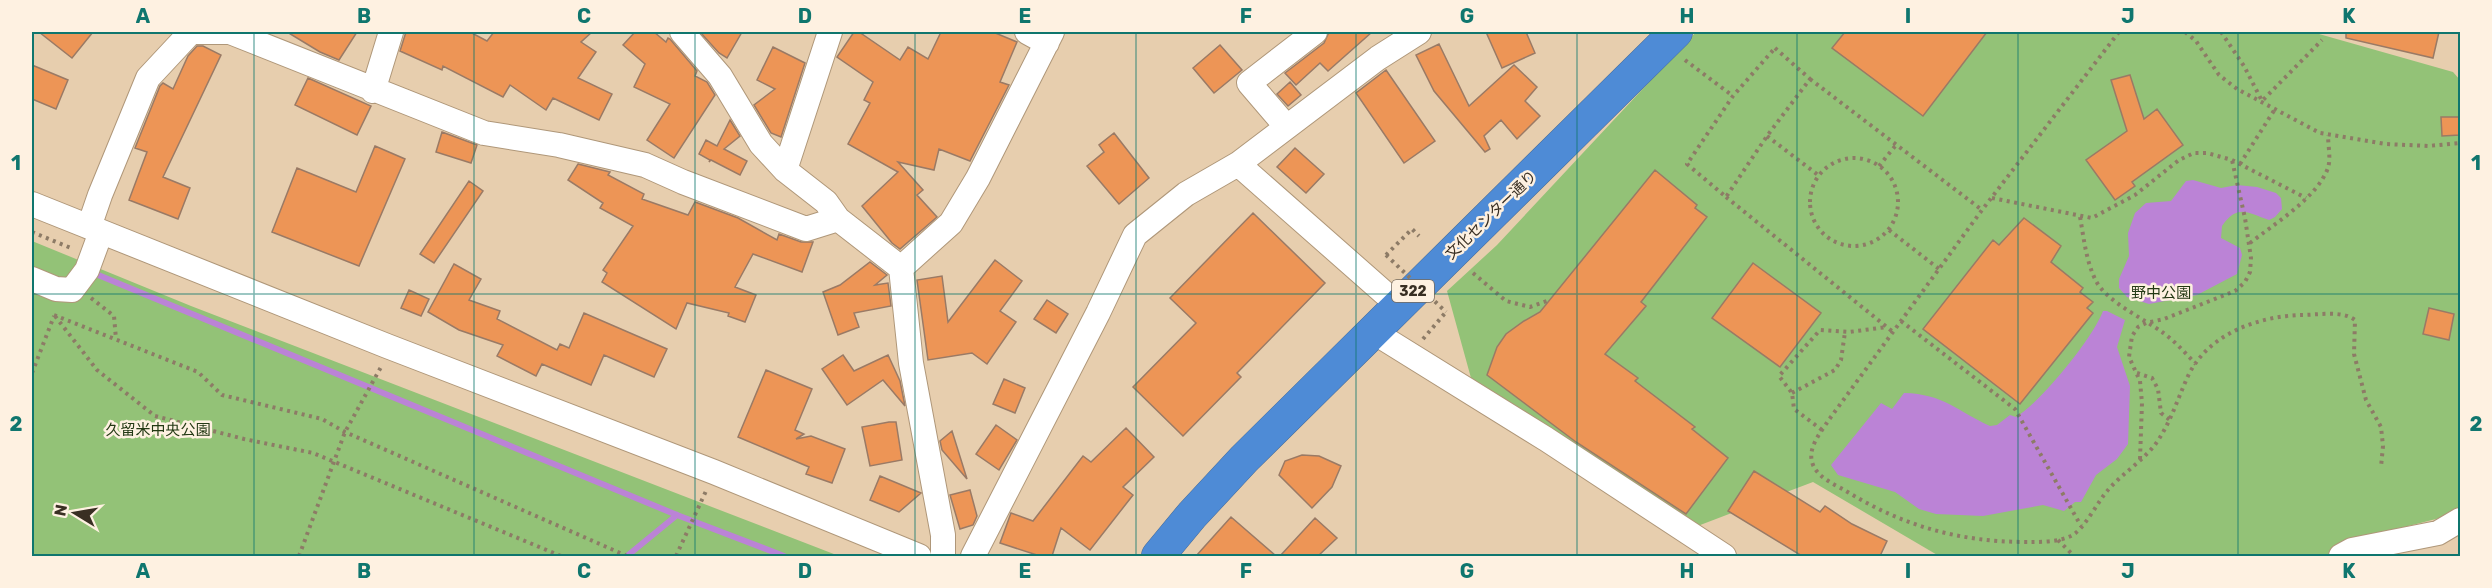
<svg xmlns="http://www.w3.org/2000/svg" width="2492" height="588" viewBox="0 0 2492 588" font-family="Rubik,'Noto Sans JP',sans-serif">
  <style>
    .green { fill: #93c277 }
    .water { fill: #bb83d6 }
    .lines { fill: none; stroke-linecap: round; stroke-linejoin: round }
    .stream { stroke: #bb83d6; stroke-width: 6 }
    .building { fill: #ed9556; stroke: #9a7a65; stroke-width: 1.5 }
    .minor-casing { stroke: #af9779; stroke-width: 26 }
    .highway-casing { stroke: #476b97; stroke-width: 34 }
    .path { stroke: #8d7b66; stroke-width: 4; stroke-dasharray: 3 4.5; stroke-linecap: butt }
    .minor { stroke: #fff; stroke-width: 24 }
    .highway { stroke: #4e8bd6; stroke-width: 33 }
    .path-bridge { stroke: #8d7b66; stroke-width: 4; stroke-dasharray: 3 4.5; stroke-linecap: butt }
    .grid { fill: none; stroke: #0f766e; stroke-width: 1.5; stroke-opacity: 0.55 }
    .labels { text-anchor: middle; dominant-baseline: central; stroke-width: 5; stroke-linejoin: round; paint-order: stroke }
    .shield { fill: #fef1e1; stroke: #74695c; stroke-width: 1.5 }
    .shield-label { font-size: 14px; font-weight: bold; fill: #392f23 }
    .street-label { font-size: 15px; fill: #392f23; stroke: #fef1e1 }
    .park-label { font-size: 15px; fill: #233914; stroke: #fef1e1 }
    .neatline { fill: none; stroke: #0f766e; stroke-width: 2 }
    .grid-label { font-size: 20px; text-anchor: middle; font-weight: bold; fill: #0f766e }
  </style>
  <rect width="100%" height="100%" fill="#e7ceae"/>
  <path class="green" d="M1696 32H2312L2453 72 2460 80V507L2440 518 2341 543 2330 556H1939L1813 482 1695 527 1582 455 1471 378 1447 291 1497 245Z
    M32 241 191 306 839 556H32Z"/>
  <path class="water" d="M2193 180 2221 188 2237 185 2257 187 2276 193 2281 198 2282 209 2275 217 2269 220C2248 213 2238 203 2222 226L2221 238 2240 248 2242 255 2237 274 2197 295 2149 304 2127 297 2119 288V279L2129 256 2128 233 2135 213 2146 203 2171 201 2186 181Z
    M2103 311H2107L2125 320 2117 347 2130 386 2128 444 2117 459 2096 475 2081 502H2075L2064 511 2043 505 1983 516 1936 514 1919 509 1895 492 1838 475 1831 465 1881 403 1892 409 1904 393C1944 394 1957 411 1990 426L1997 425 2010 415 2016 417C2041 402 2093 338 2103 311Z"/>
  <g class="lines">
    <path class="stream" d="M91 272 677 515 784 556
      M627 556 677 515"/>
  </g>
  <path class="building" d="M39 32H93L72 58Z
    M287 32H357L339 60 320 52Z
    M406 32H470L487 41 494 32H592L581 42 596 52 578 78 612 94 599 120 553 98 546 110 510 85 503 97 443 66 442 70 400 51Z
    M635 32H654L666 42 668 38 670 39 697 71 695 76 707 82 715 95 674 158 647 140 670 104 634 87 645 64 623 45Z
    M700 32H742L727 58 719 53Z
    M854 32H859L900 60 908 47 928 59 941 32H993L1017 42 1000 82 1009 85 970 161 939 149 934 170 898 162 923 190 917 195 937 217 900 249 892 243 862 206 898 172 848 144 870 103 864 100 873 82 837 57Z
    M1329 32H1372L1328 71 1320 63 1296 85 1285 73 1324 43Z
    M1486 32H1526L1535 53 1502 68Z
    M1845 32H1987L1923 116 1832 48Z
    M2346 32H2439L2433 58 2346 38Z
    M1439 44 1469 106 1514 65 1537 87 1525 101 1540 116 1517 139 1501 120 1484 136 1490 149 1485 152 1434 91 1416 55Z
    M1220 45 1242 70 1214 93 1193 68Z
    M197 46H203L221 55 163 177 190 188 178 219 129 200 147 152 135 148 160 86 163 83 173 89 188 56Z
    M773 47 805 63 781 137 771 133 754 105 775 89 757 80Z
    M32 65 68 80 56 109 32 99Z
    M1386 70 1435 141 1404 163 1356 93Z
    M2130 75 2144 119 2157 109 2183 145 2132 182 2135 186 2115 200 2086 160 2127 131 2111 80Z
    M308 78 371 106 357 135 295 105Z
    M1290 82 1301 95 1288 106 1277 94Z
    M2441 117H2460V135L2442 136Z
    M730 120 740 136 724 149 747 161 740 175 711 160 709 162 710 160 699 154 706 140 717 146Z
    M442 132 477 145 471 163 436 152Z
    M1114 133 1149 178 1119 204 1087 166 1104 152 1099 145Z
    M375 146 405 159 359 266 272 232 297 168 356 192Z
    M1295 148 1324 174 1306 193 1277 167Z
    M578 164 610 172 608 175 644 194 642 199 688 215 695 202 738 218 777 240 779 234 801 242H813L802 272 753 254 735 287 756 295 745 322 728 316 729 313 687 303 676 329 602 282 607 273 603 270 633 226 600 208 603 203 568 180Z
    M1655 170 1697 205 1695 208 1707 217 1641 302 1646 306 1605 354 1638 378 1635 381 1695 427 1692 429 1728 458 1686 514 1576 442 1487 375 1497 347 1506 334 1524 321 1540 312Z
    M469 181 483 191 434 263 420 254Z
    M1253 213 1325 283 1237 373 1241 377 1183 436 1133 387 1196 323 1170 298Z
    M2024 218 2061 246 2051 262 2083 288 2080 292 2093 302 2087 308 2093 313 2020 404 1923 329 1993 240 1999 245Z
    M995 260 1022 281 1000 311 1016 322 987 364 972 353 928 360 917 280 942 276 948 322Z
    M870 262 887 275 875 285 888 283 891 306 854 313 859 327 838 335 823 292 840 285Z
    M1753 263 1821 313 1780 367 1712 318Z
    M454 264 481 279 469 300 500 311 497 319 557 350 560 344 569 348 584 313 667 349 654 377 604 355 591 385 542 364 536 376 497 356 503 345 459 330 428 312Z
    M409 290 429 299 421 316 401 308Z
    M1047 300 1068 314 1056 333 1034 319Z
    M2429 308 2454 314 2449 340 2423 334Z
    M843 355 854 371 888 355 900 381 905 406 883 380 847 405 822 369Z
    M766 370 812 389 795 430 804 434 796 439 811 436 845 449 832 483 806 474 809 467 738 437Z
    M1004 379 1025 388 1015 413 993 404Z
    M889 422H896L902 460 870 466 862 427Z
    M996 425 1017 440 999 470 976 454Z
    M1126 428 1154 457 1123 487 1133 495 1090 550 1061 528 1052 556H1040L1000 543 1011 513 1033 521 1083 456 1091 462Z
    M952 431 967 479 942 450 940 441Z
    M1302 455 1319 456 1341 466 1332 487 1312 508 1279 475 1285 461Z
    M1754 471 1820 512 1825 506 1852 524 1887 541 1880 556H1802L1728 511Z
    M880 476 921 493 899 512 870 500Z
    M970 490 977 516 973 525 960 529 950 495Z
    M1231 517 1276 556H1196Z
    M1315 518 1337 538 1318 556H1280Z"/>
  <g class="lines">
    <g class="minor-casing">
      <path id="minor" d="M190 32H230L484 133 559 145 645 165 683 182 806 229 838 219
        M682 32 720 76 761 144 785 170 826 202 838 219 901 268 911 363 943 535V556
        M1027 32 1047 43
        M373 91 391 32
        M1286 126 1249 83 1315 32
        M1238 164 1398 305
        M785 170 830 32
        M32 204 387 346 714 472 919 556
        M89 227 100 195 148 78 190 33
        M901 268 951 223 978 178 1052 32
        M32 279 56 289 72 290 87 270 101 232
        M1372 331 1546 439 1724 556
        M973 556 1098 313 1135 235 1186 194 1238 164 1378 58 1419 32
        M2341 556 2352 550 2438 533 2460 520"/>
    </g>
    <g class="highway-casing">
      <path id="highway" d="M1158 556 1192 515 1244 459 1676 32"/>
    </g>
    <path class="path" d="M2119 32 1982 210 1828 421C1821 432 1808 447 1812 462 1816 477 1834 484 1846 491 1903 526 1959 542 2027 542 2041 542 2058 542 2071 536 2084 530 2098 501 2108 490 2122 474 2141 462 2154 446 2170 425 2177 400 2188 376 2208 334 2258 316 2302 315 2317 315 2342 310 2355 320L2354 354 2366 400 2381 427 2383 446 2381 467
      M2185 32 2196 41 2219 75 2237 89 2320 133 2386 144 2428 146 2460 143
      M2221 32 2244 66 2262 101 2322 40
      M1775 48 1810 79 1767 136 1726 197 1687 164 1733 96Z
      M1685 60 1733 96
      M1810 79 1982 210
      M1767 136 1818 175
      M1810 202a44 44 0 1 1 88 0a44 44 0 1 1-88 0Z
      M2240 164 2275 109
      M1879 166 1896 145
      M1726 197 1893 332
      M1992 198 2092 218 2135 195 2179 160 2194 153H2207L2232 160 2306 198
      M2080 217C2084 239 2086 261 2096 281 2106 301 2144 319 2162 332 2174 340 2185 353 2196 364
      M1889 230 1939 269
      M32 232 71 248
      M2250 243C2274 224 2317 198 2328 168 2331 158 2328 145 2328 135
      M1386 255 1412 229 1419 236
      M1473 273 1506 301 1530 307 1550 300
      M91 298 114 316 116 339
      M54 315 198 372 222 395 322 419 345 432 627 556
      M55 316 97 370 155 416 244 439 313 453 561 556
      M1901 321 2015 409 2081 526
      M1423 339 1446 312
      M32 373 54 316
      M2137 373 2152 378 2158 389 2161 413 2170 420
      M1792 393 1835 370 1841 360 1845 332
      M1822 430 1794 409 1792 393 1779 376 1820 330 1849 332 1887 327
      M2140 459 2142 403 2140 381 2129 357 2132 336 2138 327 2146 323 2164 319 2235 291 2245 282 2250 272 2251 258 2245 218 2232 160
      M2058 540 2074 556
      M299 556 345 432 381 367
      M676 556 706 491"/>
    <use href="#minor" class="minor"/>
    <use href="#highway" class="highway"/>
    <path class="path-bridge" d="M1386 255 1446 312"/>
  </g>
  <path class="grid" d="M254 32V556M474 32V556M695 32V556M915 32V556M1136 32V556M1356 32V556M1577 32V556M1797 32V556M2018 32V556M2238 32V556M32 294H2460"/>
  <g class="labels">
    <rect class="shield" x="1392" y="280" width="42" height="22" rx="4.5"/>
    <g class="shield-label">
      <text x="1413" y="291">322</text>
    </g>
    <g class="street-label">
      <text transform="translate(1491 215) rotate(-44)">文化センター通り</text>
    </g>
    <g class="park-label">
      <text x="2161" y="293">野中公園</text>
      <text x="158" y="430">久留米中央公園</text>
    </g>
  </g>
  <rect width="2492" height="588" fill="none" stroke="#fef1e1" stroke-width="66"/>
  <g transform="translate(75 513) rotate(281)" stroke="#fef1e1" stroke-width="4.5" paint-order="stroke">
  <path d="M0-4.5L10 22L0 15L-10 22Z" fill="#392f23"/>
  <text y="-9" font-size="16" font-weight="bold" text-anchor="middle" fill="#392f23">N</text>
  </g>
  <rect x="33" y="33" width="2426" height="522" class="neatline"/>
  <g class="grid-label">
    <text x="143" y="23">A</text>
    <text x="364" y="23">B</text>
    <text x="584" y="23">C</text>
    <text x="805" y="23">D</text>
    <text x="1025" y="23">E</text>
    <text x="1246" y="23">F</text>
    <text x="1467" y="23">G</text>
    <text x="1687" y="23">H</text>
    <text x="1908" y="23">I</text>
    <text x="2128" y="23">J</text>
    <text x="2349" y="23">K</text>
    <text x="16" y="170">1</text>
    <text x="2476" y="170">1</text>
    <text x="16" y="431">2</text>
    <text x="2476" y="431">2</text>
    <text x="143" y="578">A</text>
    <text x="364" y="578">B</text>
    <text x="584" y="578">C</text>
    <text x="805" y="578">D</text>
    <text x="1025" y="578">E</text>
    <text x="1246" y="578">F</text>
    <text x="1467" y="578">G</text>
    <text x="1687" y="578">H</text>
    <text x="1908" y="578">I</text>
    <text x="2128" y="578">J</text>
    <text x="2349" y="578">K</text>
  </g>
</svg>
